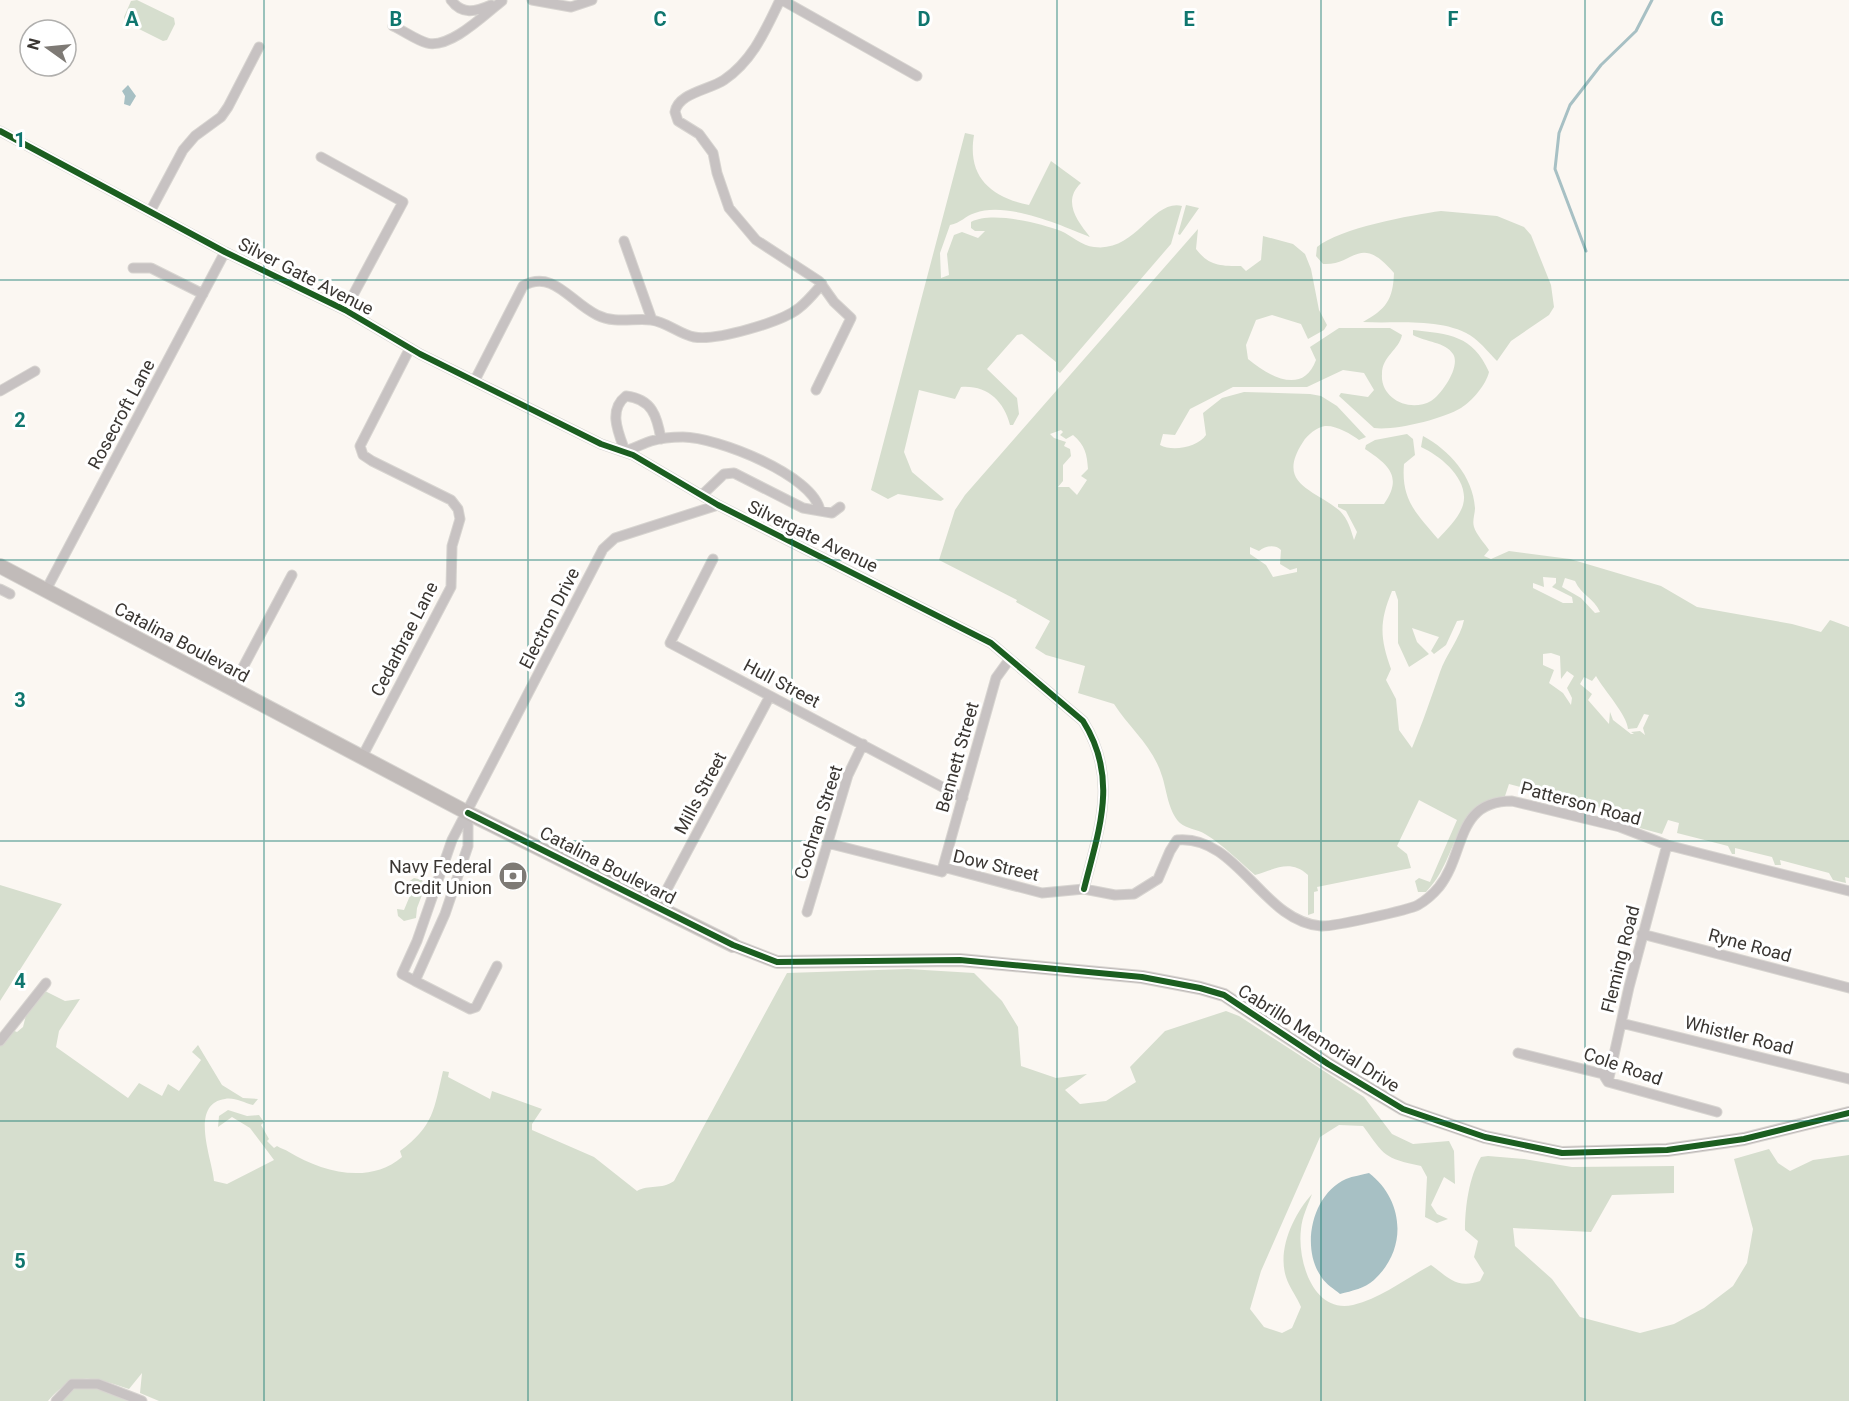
<svg xmlns="http://www.w3.org/2000/svg" width="1849" height="1401" viewBox="0 0 1849 1401" font-family="Roboto,sans-serif">
  <style>
    .green { fill: #d6dece; fill-rule: evenodd }
    .water { fill: #a7c0c4 }
    .lines { fill: none; stroke-linecap: round; stroke-linejoin: round }
    .stream { stroke: #a7c0c4; stroke-width: 3 }
    .street-casing { stroke: #d7d4d0; stroke-width: 11 }
    .secondary-casing { stroke: #d7d4d0; stroke-width: 14 }
    .primary-casing { stroke: #d7d4d0; stroke-width: 16 }
    .street { stroke: #c7c2c2; stroke-width: 9 }
    .secondary { stroke: #bdb7b6; stroke-width: 12 }
    .primary { stroke: #c1bbb9; stroke-width: 14 }
    .cycleway-casing { stroke: #fff; stroke-width: 10 }
    .cycleway { stroke: #1b5e20; stroke-width: 6 }
    .grid { fill: none; stroke: #0f766e; stroke-width: 1.5; stroke-opacity: 0.55 }
    .labels { text-anchor: middle; dominant-baseline: central; stroke-width: 6; stroke-linejoin: round; paint-order: stroke }
    .street-label { font-size: 18px; fill: #3a3632; stroke: #fff }
    .poi-label { font-size: 18px; fill: #3a3632; stroke: #fff; text-anchor: end }
    .grid-label { font-size: 20px; text-anchor: middle; font-weight: bold; fill: #0f766e; stroke: #fff; stroke-width: 6; stroke-linejoin: round; paint-order: stroke }
  </style>
  <rect width="100%" height="100%" fill="#fbf7f2"/>
  <path class="green" d="M137 0 174 18 175 24 167 40 163 41 125 22 124 17 131 1Z
    M965 133 974 135C967 176 990 197 1029 205L1051 161 1081 183C1062 201 1077 221 1090 237 1061 225 1006 201 975 213 965 216 961 223 950 225L940 253 941 278 949 275 947 254 954 235 962 232 978 238 985 231H975L971 228V222C991 211 1041 223 1061 231 1072 236 1082 246 1094 247 1136 253 1152 199 1182 206L1171 244 1060 373 1056 370V362L1022 334 1017 335 987 369 1017 398 1019 414 1013 425H1010C1004 401 987 385 961 387L955 399 919 390 904 452 912 472 944 499 941 501 898 494 888 499 871 490Z
    M1186 205 1199 208 1180 235 1178 234Z
    M1441 211 1497 216 1524 227 1531 235 1551 285 1554 307 1549 315 1511 341 1497 361C1490 354 1482 344 1474 338 1445 317 1397 324 1363 322 1386 309 1393 300 1394 273 1359 232 1355 266 1323 264L1316 256 1317 247C1340 228 1411 215 1441 211Z
    M1198 229 1196 249C1209 266 1220 266 1241 266L1246 271 1261 260 1263 236 1293 244 1305 254 1311 269 1319 310 1327 325 1324 330 1308 339 1301 324 1272 315 1256 320 1246 345 1248 359C1268 376 1303 396 1316 360L1310 347 1339 328H1390L1402 335C1399 350 1382 356 1382 374 1380 399 1410 413 1431 401 1442 394 1461 366 1453 354 1446 342 1425 342 1413 335V330C1449 334 1473 335 1489 372 1486 385 1472 401 1461 408 1443 419 1394 431 1374 428L1339 396 1341 393 1368 397 1374 390 1364 373 1343 370 1307 387H1233L1190 409 1175 435 1163 434 1160 445C1173 452 1198 447 1206 435L1203 413 1222 398 1244 392 1310 394 1321 396 1337 406 1366 437 1359 440C1351 434 1336 425 1325 426 1317 427 1307 435 1303 442 1275 485 1315 489 1340 511 1348 519 1351 530 1354 540L1357 532 1346 511 1338 507V504H1384C1403 477 1389 465 1365 449L1366 445 1375 440 1407 434 1413 439 1415 455 1404 464C1401 500 1416 513 1438 539 1447 529 1459 518 1463 505 1470 480 1441 456 1421 447L1423 436C1449 450 1473 476 1475 508 1475 514 1472 521 1474 527 1476 534 1485 544 1489 550L1484 556 1491 559 1509 551 1570 559 1661 586 1697 607 1792 624 1821 632 1830 620 1849 627V878L1845 877 1846 883 1833 880 1829 873 1780 860 1781 865H1775L1772 857 1735 848V854H1732L1728 846 1677 833 1679 823 1668 820 1662 834 1610 820 1612 811 1509 784 1505 796C1450 808 1459 859 1426 892H1418L1415 881 1419 878 1430 882 1457 820 1419 800 1397 846 1407 854 1411 868 1317 887 1318 891 1314 892V913L1308 915V875C1290 859 1276 869 1255 875 1239 861 1223 845 1205 834 1197 829 1187 829 1180 823 1168 811 1167 791 1162 776 1153 746 1130 729 1114 704L1078 693 1085 666 1046 655 1035 648 1050 621 1016 602 1017 600 939 560 955 510 965 495ZM1061 430 1063 432 1060 435 1066 439 1073 435C1085 445 1087 454 1088 469L1081 476 1087 480 1077 495 1069 487H1058L1063 481V465L1071 456 1070 449 1064 446 1066 442 1054 438 1050 434ZM1250 547 1259 551C1265 546 1275 544 1281 550L1280 564 1290 570 1297 568V572L1273 577 1266 565 1250 554ZM1543 577 1556 578V583L1552 587 1572 597 1573 603H1563L1533 588V583L1544 587ZM1565 578 1575 581C1581 595 1594 598 1600 612L1595 613 1581 598 1562 587ZM1392 591H1395L1398 600V643L1409 667 1429 654 1417 642 1412 628 1439 637 1431 651 1434 654 1446 645 1457 621 1464 620C1460 639 1446 654 1440 672 1431 698 1423 722 1412 748L1399 730 1396 699 1386 680 1391 669C1380 638 1379 622 1392 591ZM1551 653 1560 656 1561 679 1567 671 1574 676 1567 688 1572 698 1571 705 1563 693 1549 683 1554 670 1543 665V654ZM1596 676C1604 690 1627 715 1628 729L1637 728 1644 714 1649 715 1643 728 1645 735 1640 731 1631 732 1634 734H1631L1613 720 1610 712 1609 724 1588 700 1592 694 1580 684 1584 677 1592 681Z
    M414 878 422 880 425 887 417 908 416 918 404 921 398 916 397 909 404 910 414 886 407 883Z
    M0 885 62 904 0 1001Z
    M908 969 974 973 1002 1001 1018 1027 1021 1066 1056 1078 1087 1074 1065 1090 1080 1104 1106 1101 1136 1082 1130 1067 1165 1031 1226 1011 1239 1016 1364 1097 1392 1134 1413 1144 1449 1141 1454 1151 1455 1184 1444 1177 1431 1205 1437 1214 1448 1219 1437 1223 1425 1217 1427 1177 1421 1166C1383 1158 1385 1156 1363 1126L1339 1125 1320 1137 1261 1271 1250 1309 1264 1327 1282 1333 1292 1328 1301 1307C1297 1297 1289 1287 1286 1277 1277 1249 1294 1214 1312 1194 1308 1205 1302 1217 1301 1229 1297 1260 1313 1314 1353 1305 1382 1298 1406 1278 1431 1265 1449 1278 1457 1289 1480 1281L1484 1273 1474 1257 1478 1241 1465 1230C1465 1207 1469 1177 1481 1157L1488 1156 1524 1159 1572 1167 1674 1166V1193L1612 1195 1591 1232 1513 1228 1515 1246 1552 1279 1580 1317 1640 1333 1674 1324 1704 1308 1733 1286 1747 1263 1753 1229 1734 1159 1769 1149 1778 1163 1790 1171 1813 1160 1849 1155V1401H159L140 1393 142 1373 129 1389C94 1378 75 1369 48 1401H0V1046L12 1030 17 1032 23 1027 26 1015 45 991 65 1001 80 999 59 1031 56 1047 128 1098 139 1083 162 1096 168 1084 179 1091 201 1060 192 1052 198 1045 222 1085 243 1098 258 1099 253 1105C244 1103 234 1097 225 1099 188 1104 213 1161 214 1181L227 1184 274 1160 250 1128 232 1117 218 1127 219 1116 228 1110 247 1116 259 1115 264 1122 261 1125 269 1139 267 1141 274 1148 277 1146C281 1149 285 1149 289 1152 322 1172 369 1185 402 1157L400 1151C434 1126 434 1109 443 1071L449 1072 448 1077 490 1099 492 1091 542 1109 532 1124V1130L594 1157 637 1191C649 1184 661 1190 674 1181L787 973Z
    M98 1387 135 1401H60L73 1388Z"/>
  <path class="water" d="M128 85 136 96 130 106 124 104 125 96 122 91Z
    M1369 1173C1404 1200 1408 1249 1374 1280 1365 1288 1352 1291 1340 1294 1334 1289 1326 1284 1322 1278 1300 1248 1312 1194 1346 1179 1353 1176 1362 1175 1369 1173Z"/>
  <g class="lines">
    <path class="stream" d="M1586 251 1555 169 1559 133 1570 105 1601 65 1636 31 1652 0"/>
    <g class="street-casing">
      <path id="street" d="M451 0C462 15 475 12 491 5
        M532 0 571 7 592 0
        M780 0C765 31 753 60 724 80 709 90 678 93 675 112L678 121 699 134 713 153 717 173 729 208 756 240 819 281 834 302 851 318 816 390
        M782 0 917 76
        M393 26C404 31 416 40 427 43 450 49 484 15 502 1
        M0 131 225 252 345 310 420 354 601 444 633 455 718 505 991 643 1083 721C1119 778 1099 829 1084 889
        M321 157 403 202 345 310
        M151 210 183 150 195 136 221 117 228 107 259 47
        M624 241 652 320
        M133 268H151L203 294
        M475 380 523 286C553 269 570 302 597 315 615 324 633 318 651 320 667 322 679 334 694 337 716 341 782 322 799 308 808 301 815 292 822 284
        M0 391 35 371
        M621 451C631 451 641 444 651 441 661 438 673 437 683 437 716 437 814 475 820 511
        M625 451C618 432 608 410 626 396 652 399 657 416 661 439
        M702 495 724 474 734 473 803 508 832 513 840 507
        M713 559 670 643 963 798
        M0 589 10 594
        M46 590 225 252
        M232 688 292 575
        M362 757 451 587 452 546 460 519 458 509 451 500 372 461 363 455 360 446 410 348
        M468 815V846L445 914 415 981 470 1009 476 1007 497 966
        M827 843 942 872 943 867 1042 893 1084 889 1115 895 1134 894 1158 879 1170 851 1177 840C1237 834 1263 922 1321 926 1332 927 1409 910 1418 905 1425 901 1434 893 1439 887 1466 853 1455 801 1512 801L1620 827 1667 845 1849 891
        M943 867 996 678 1009 660
        M658 906 770 696
        M807 912 848 775 863 744
        M1642 934 1849 988
        M415 981 402 974 417 941 452 840 603 549 615 538 718 505
        M1621 1023 1849 1079
        M0 1041 46 983
        M1518 1053 1603 1074 1608 1082 1717 1112
        M1608 1082 1629 987 1667 845
        M56 1401 72 1384H98L142 1401"/>
    </g>
    <g class="secondary-casing">
      <path id="secondary" d="M733 945 777 962 960 960 1142 977 1200 988 1224 995 1328 1064 1403 1109 1485 1137 1562 1153 1667 1150 1744 1139 1849 1113"/>
    </g>
    <g class="primary-casing">
      <path id="primary" d="M0 566 468 813 733 945"/>
    </g>
    <use href="#street" class="street"/>
    <use href="#secondary" class="secondary"/>
    <use href="#primary" class="primary"/>
    <g class="cycleway-casing">
      <path id="cycleway" d="M0 131 225 252 345 310 420 354 601 444 633 455 718 505 991 643 1083 721C1119 778 1099 829 1084 889
        M468 813 733 945 777 962 960 960 1142 977 1200 988 1224 995 1328 1064 1403 1109 1485 1137 1562 1153 1667 1150 1744 1139 1849 1113"/>
    </g>
    <use href="#cycleway" class="cycleway"/>
  </g>
  <path class="grid" d="M264 0V1401M528 0V1401M792 0V1401M1057 0V1401M1321 0V1401M1585 0V1401M0 280H1849M0 560H1849M0 841H1849M0 1121H1849"/>
  <defs>
    <g id="bank-disc" transform="scale(1.5)"><circle r="9.5" fill="#7e7a75" stroke="#fff"/><path d="M-6-4H6V4H-6ZM0-2.3a2.3 2.3 0 1 0 0 4.6a2.3 2.3 0 1 0 0-4.6Z" fill="#fff"/></g>
  </defs>
  <g fill-rule="evenodd">
    <use href="#bank-disc" x="513" y="876"/>
  </g>
  <g class="labels">
    <g class="street-label">
      <text transform="translate(306 276) rotate(27)">Silver Gate Avenue</text>
      <text transform="translate(121 414) rotate(-62)">Rosecroft Lane</text>
      <text transform="translate(813 536) rotate(26)">Silvergate Avenue</text>
      <text transform="translate(549 618) rotate(-63)">Electron Drive</text>
      <text transform="translate(404 639) rotate(-63)">Cedarbrae Lane</text>
      <text transform="translate(182 642) rotate(28)">Catalina Boulevard</text>
      <text transform="translate(782 683) rotate(28)">Hull Street</text>
      <text transform="translate(957 757) rotate(-74)">Bennett Street</text>
      <text transform="translate(700 793) rotate(-62)">Mills Street</text>
      <text transform="translate(1581 803) rotate(15)">Patterson Road</text>
      <text transform="translate(818 822) rotate(-72)">Cochran Street</text>
      <text transform="translate(608 865) rotate(27)">Catalina Boulevard</text>
      <text transform="translate(996 865) rotate(13)">Dow Street</text>
      <text transform="translate(1750 945) rotate(15)">Ryne Road</text>
      <text transform="translate(1620 959) rotate(-76)">Fleming Road</text>
      <text transform="translate(1739 1035) rotate(14)">Whistler Road</text>
      <text transform="translate(1319 1038) rotate(32)">Cabrillo Memorial Drive</text>
      <text transform="translate(1623 1066) rotate(19)">Cole Road</text>
    </g>
    <g class="poi-label">
      <text x="492" y="866">Navy Federal<tspan x="492" dy="21">Credit Union</tspan></text>
    </g>
  </g>
  <g class="grid-label">
    <text x="132" y="26">A</text>
    <text x="396" y="26">B</text>
    <text x="660" y="26">C</text>
    <text x="924" y="26">D</text>
    <text x="1189" y="26">E</text>
    <text x="1453" y="26">F</text>
    <text x="1717" y="26">G</text>
    <text x="20" y="147">1</text>
    <text x="20" y="427">2</text>
    <text x="20" y="707">3</text>
    <text x="20" y="988">4</text>
    <text x="20" y="1268">5</text>
  </g>
  <g transform="translate(48 48) rotate(285)"><circle r="28" fill="#ffffff" stroke="#b0afad" stroke-width="1.5"/>
  <path d="M0-4.5L10 22L0 15L-10 22Z" fill="#7e7a75"/>
  <text y="-9" font-size="16" font-weight="bold" text-anchor="middle" fill="#3a3632">N</text>
  </g>
</svg>
